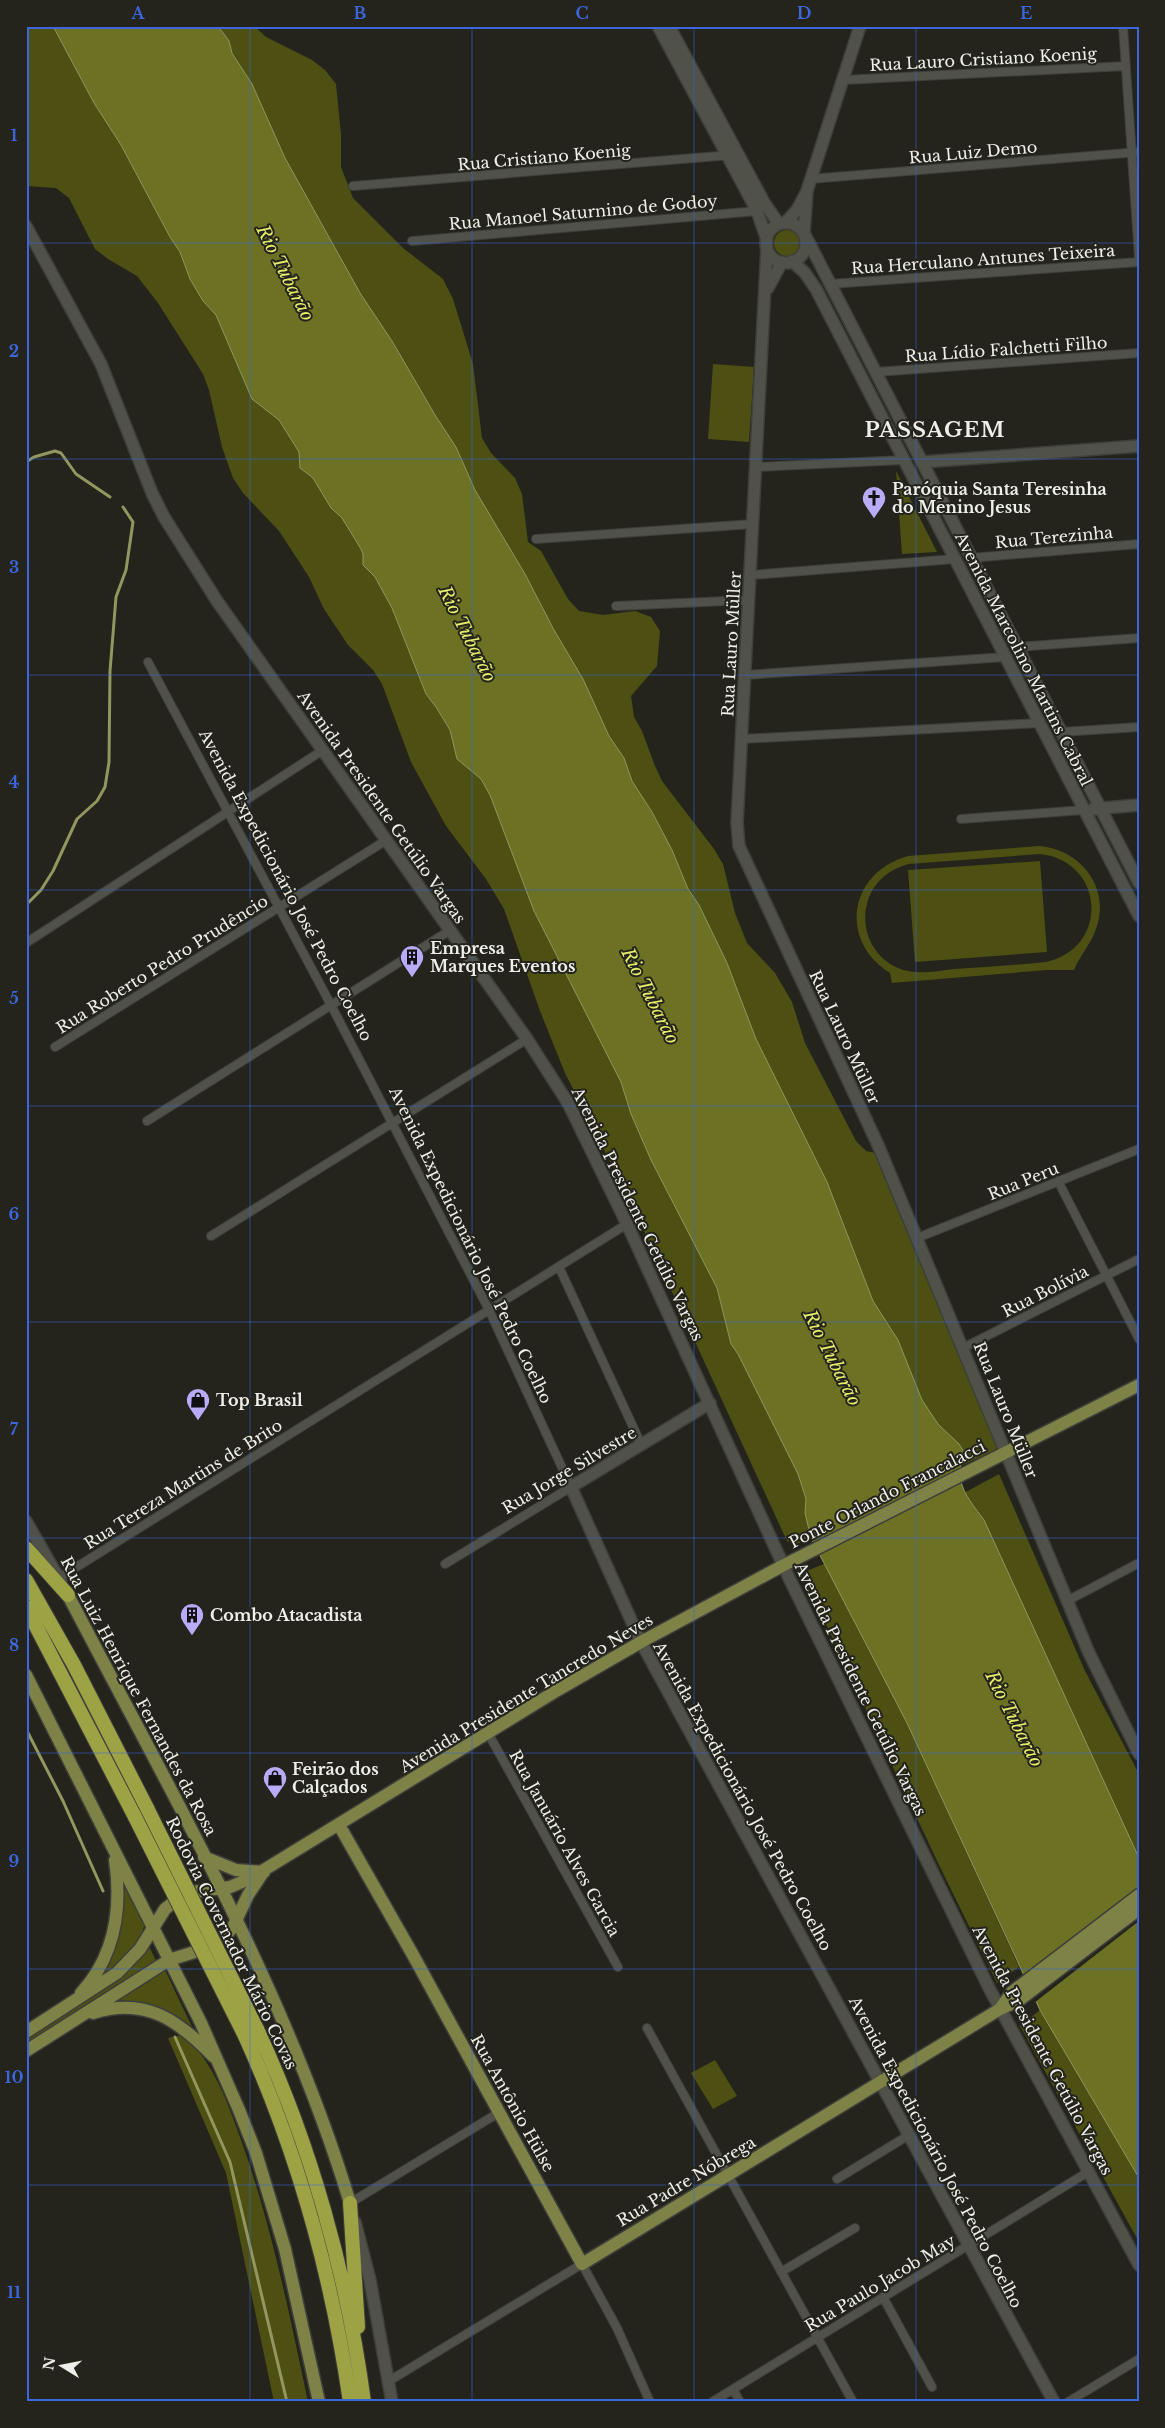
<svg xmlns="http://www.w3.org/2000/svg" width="1165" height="2428" viewBox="0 0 1165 2428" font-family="'Libre Baskerville',serif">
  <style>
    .green { fill: #4d5012; fill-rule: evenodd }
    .water { fill: #6c7124; stroke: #93975f }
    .pier { fill: #24241d }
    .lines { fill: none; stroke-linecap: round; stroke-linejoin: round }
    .stream { stroke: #93975f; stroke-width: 3 }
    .street-casing { stroke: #3e3f3a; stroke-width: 10 }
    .secondary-casing { stroke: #3e3f3a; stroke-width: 14 }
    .primary-casing { stroke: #3e3f3a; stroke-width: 15 }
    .highway-casing { stroke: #3e3f3a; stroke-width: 16 }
    .street { stroke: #505149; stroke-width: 8 }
    .secondary { stroke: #505149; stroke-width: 11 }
    .primary { stroke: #7e8246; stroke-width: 12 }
    .highway { stroke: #9da344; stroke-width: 14 }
    .highway-bridge-casing { stroke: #3e3f3a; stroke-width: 16; stroke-linecap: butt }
    .highway-bridge { stroke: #9da344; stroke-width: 14 }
    .grid { fill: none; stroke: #3c66db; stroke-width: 1; stroke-opacity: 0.55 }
    .labels { text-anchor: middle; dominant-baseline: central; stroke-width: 4; stroke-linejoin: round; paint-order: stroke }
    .street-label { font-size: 16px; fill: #eeefea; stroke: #24241d }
    .poi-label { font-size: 16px; font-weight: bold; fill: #eeefea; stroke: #24241d; text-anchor: start }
    .water-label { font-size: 18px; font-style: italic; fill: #e5ed6a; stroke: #24241d }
    .district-label { font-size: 21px; font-weight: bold; letter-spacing: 1px; fill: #eeefea; stroke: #24241d }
    .neatline { fill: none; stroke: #3c66db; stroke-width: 2 }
    .grid-label { font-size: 16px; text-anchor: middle; font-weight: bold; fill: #3c66db }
  </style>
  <rect width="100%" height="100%" fill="#24241d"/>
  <path class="green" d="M26 26H53L94 103 121 145 170 237 180 252 190 279 203 301 216 315 252 399 279 420 299 452 300 468 313 478 331 508 342 518 361 549 363 554V565L375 577 392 608 426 694 436 707 450 730 457 759 481 779 490 795 534 911 621 1082 631 1114 651 1160 717 1288 731 1344 738 1354 798 1474 806 1499 805 1513 811 1538 797 1544 787 1541 632 1205 565 1073 540 1011 504 909 486 879 446 826 411 762 382 684 373 670 348 645 324 609 309 577 279 531 243 493 233 478 222 447 209 390 203 374 158 303 137 276 108 259 95 249 69 198 56 188 26 186Z
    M218 26H254L266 37 312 60 325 70 336 84 341 135V167L353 198 403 248 443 279 453 299 473 364 482 438 491 453 515 478 522 494 528 542 541 551 568 599 579 611 603 615 635 611 651 617 660 631 657 666 631 696 634 717 642 731 655 766 662 781 714 849 723 864 735 913 747 943 775 973 792 1002 805 1043 856 1141 866 1151 875 1153 913 1239 997 1446 996 1450 958 1467 964 1452 959 1444 938 1424 922 1400 898 1340 873 1301 827 1182 756 1039 727 963 699 905 688 889 672 850 652 812 632 781 624 758 609 736 583 679 554 630 525 574 475 490 456 447 435 415 392 341 360 293 285 158 252 84 232 52 229 41Z
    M774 243a13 13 0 1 1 26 0a13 13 0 1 1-26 0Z
    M713 364 754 367 749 442 708 439Z
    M896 471 937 552 902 554Z
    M1040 846C1081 850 1111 888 1096 929 1091 944 1080 955 1074 970H1047L892 983 890 973C838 941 849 872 908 856ZM1040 854C1105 861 1110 948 1046 962 1015 965 984 967 954 969 939 971 922 974 908 971 878 965 859 934 867 904 872 883 889 869 909 864Z
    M1040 861 1047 952 915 962 908 870Z
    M999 1474 1085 1671 1139 1774V1858L984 1521 964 1493Z
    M826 1563 856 1625 907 1723 1019 1967 997 1983 939 1865 802 1573Z
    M123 1878 145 1924C138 1947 123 1963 101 1975Z
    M148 1944 157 1963 26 2045V2039L108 1987 130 1967Z
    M164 1968 192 2027C165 2006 146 2002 112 2000Z
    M1040 2010 1139 2178V2242L1020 2026Z
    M183 2035C213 2061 227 2101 240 2137 271 2223 289 2312 308 2402H274L226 2173 168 2038Z
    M715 2060 737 2096 713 2109 691 2073Z"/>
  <path class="water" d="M53 26H218L229 41 232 53 252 84 285 158 360 293 392 341 435 415 456 447 475 490 525 574 554 630 583 679 609 736 624 758 632 781 652 812 672 850 688 889 699 905 727 963 756 1039 827 1182 873 1301 898 1340 922 1400 938 1424 959 1444 964 1452C953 1483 967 1497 984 1520L1139 1858V2178L1040 2010 907 1723 811 1538 805 1513 806 1499 798 1474 738 1354 731 1344 717 1288 651 1160 631 1114 621 1082 534 911 490 795 481 779 457 759 450 730 436 707 426 694 392 608 375 577 363 565V554L361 549 342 518 331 508 313 478 300 468 299 452 279 420 252 399 216 315 203 301 190 279 180 252 170 237 121 145 94 103Z"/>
  <path class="pier" d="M1139 1891V1921L1034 2003 1023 1980Z"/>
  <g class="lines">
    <path class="stream" d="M26 462 34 457 55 451 61 453 76 474 110 497
      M26 905 41 890 53 871 77 819 97 801 105 787 109 762 110 671 116 597 126 570 133 522 123 507
      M26 1729 63 1801 103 1891
      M175 2037 230 2162 287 2402"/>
    <g class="street-casing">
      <path id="street" d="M1123 26 1139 257
        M843 80 1126 66
        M810 179 1139 152
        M353 186 731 155
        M412 241 757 211
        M830 284 1139 262
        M876 372 1139 353
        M756 467 903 460
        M536 539 753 524
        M971 558 1139 544
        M751 575 955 559
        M616 606 749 600
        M1017 647 1139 638
        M148 662 331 1005 489 1310 571 1487 445 1564
        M745 675 1005 657
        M1061 732 1139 727
        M742 739 1039 723
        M961 819 1084 810
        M26 943 323 750
        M55 1047 385 841
        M147 1121 449 931
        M1058 1181 1139 1339
        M211 1236 527 1039
        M917 1238 1139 1149
        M559 1267 641 1444
        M963 1348 1139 1259
        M59 1578 627 1224
        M1067 1601 1137 1564
        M488 1733 618 1967
        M647 2028 853 2402
        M837 2179 909 2135
        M350 2203 500 2112
        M781 2272 855 2228
        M883 2297 932 2387
        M389 2381 582 2264 617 2328 650 2402
        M733 2389 740 2402
        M712 2402 1088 2172
        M1068 2402 1139 2359"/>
    </g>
    <g class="secondary-casing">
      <path id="secondary" d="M658 26 757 211 767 240
        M669 26 765 204 779 224
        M807 191 804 233 1139 883
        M785 223 797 210 807 191 860 26
        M766 243a20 20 0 1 1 40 0a20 20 0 1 1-40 0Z
        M26 226 101 364 152 493 164 517 217 601 527 1039 568 1103 627 1224 790 1580 989 1988 1139 2265
        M767 246 737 823 739 846 878 1145 1089 1653 1139 1754
        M792 261 805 273 816 289 1139 916
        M768 288 782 262
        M922 462 1139 446
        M1093 809 1139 805
        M710 1403 571 1487 641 1642 1054 2402
        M26 1521 61 1582
        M355 2222 370 2280 392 2402"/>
    </g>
    <g class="primary-casing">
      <path id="primary" d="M68 1595C171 1793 285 1988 350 2203
        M26 1675 201 2023 239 2110 256 2153 285 2249 319 2402
        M339 1825 413 1955 582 2264 1000 2009 1018 2001 1139 1909
        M204 1857 236 1870 264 1872
        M81 1993C115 1956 122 1908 115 1860
        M1000 2009 1012 1992 1139 1895
        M93 2013C146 1996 179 2021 214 2057
        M26 2032 117 1973 140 1949 165 1909 180 1897 193 1892 230 1887 249 1879 556 1691 641 1642 784 1565 1139 1385
        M26 2051 169 1960 204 1949 226 1935 233 1927 248 1895 262 1874"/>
    </g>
    <g class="highway-casing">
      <path id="highway" d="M26 1548 68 1595
        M26 1580 74 1665 148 1810
        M26 1607 135 1817
        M257 2029C311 2145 347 2275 364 2402
        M245 2036C297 2151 332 2277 350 2402
        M350 2203 358 2327"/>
    </g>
    <use href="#street" class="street"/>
    <use href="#secondary" class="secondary"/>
    <use href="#primary" class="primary"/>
    <use href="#highway" class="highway"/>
    <g class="highway-bridge-casing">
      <path id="highway-bridge" d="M148 1810 257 2029
        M135 1817 245 2036"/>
    </g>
    <use href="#highway-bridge" class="highway-bridge"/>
  </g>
  <path class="grid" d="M250 26V2402M472 26V2402M694 26V2402M916 26V2402M26 243H1139M26 459H1139M26 675H1139M26 890H1139M26 1106H1139M26 1322H1139M26 1538H1139M26 1753H1139M26 1969H1139M26 2185H1139"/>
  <defs>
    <g id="church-pin" transform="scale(1.25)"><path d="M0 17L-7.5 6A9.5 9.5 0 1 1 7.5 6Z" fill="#b9abf7" stroke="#24241d"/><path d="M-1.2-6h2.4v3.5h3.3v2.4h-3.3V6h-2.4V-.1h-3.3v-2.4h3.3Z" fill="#111"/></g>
    <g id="building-pin" transform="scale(1.25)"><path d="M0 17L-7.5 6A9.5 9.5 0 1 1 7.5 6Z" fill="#b9abf7" stroke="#24241d"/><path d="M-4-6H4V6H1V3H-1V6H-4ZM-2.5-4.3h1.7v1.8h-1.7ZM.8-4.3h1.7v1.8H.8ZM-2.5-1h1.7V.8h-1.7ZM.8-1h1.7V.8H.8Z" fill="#111"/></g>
    <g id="shop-pin" transform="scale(1.25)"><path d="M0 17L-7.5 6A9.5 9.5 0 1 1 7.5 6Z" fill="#b9abf7" stroke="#24241d"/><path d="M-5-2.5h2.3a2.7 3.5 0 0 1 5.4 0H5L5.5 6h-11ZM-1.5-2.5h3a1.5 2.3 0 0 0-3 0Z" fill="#111"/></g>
  </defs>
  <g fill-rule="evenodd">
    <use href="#church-pin" x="874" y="498"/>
    <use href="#building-pin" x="412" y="957"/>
    <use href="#shop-pin" x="198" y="1400"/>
    <use href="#building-pin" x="192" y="1615"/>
    <use href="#shop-pin" x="275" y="1778"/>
  </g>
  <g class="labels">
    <g class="street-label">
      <text transform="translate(983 59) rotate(-3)">Rua Lauro Cristiano Koenig</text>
      <text transform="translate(973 152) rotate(-5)">Rua Luiz Demo</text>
      <text transform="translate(544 157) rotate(-5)">Rua Cristiano Koenig</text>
      <text transform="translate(583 212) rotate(-5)">Rua Manoel Saturnino de Godoy</text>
      <text transform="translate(983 259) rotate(-4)">Rua Herculano Antunes Teixeira</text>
      <text transform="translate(1006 349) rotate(-4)">Rua Lídio Falchetti Filho</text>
      <text transform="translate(1054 537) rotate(-5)">Rua Terezinha</text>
      <text transform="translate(731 644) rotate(-87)">Rua Lauro Müller</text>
      <text transform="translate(1024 659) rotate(63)">Avenida Marcolino Martins Cabral</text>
      <text transform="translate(382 807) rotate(55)">Avenida Presidente Getúlio Vargas</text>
      <text transform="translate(286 885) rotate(62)">Avenida Expedicionário José Pedro Coelho</text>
      <text transform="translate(162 964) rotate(-32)">Rua Roberto Pedro Prudêncio</text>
      <text transform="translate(845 1037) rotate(65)">Rua Lauro Müller</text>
      <text transform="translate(1023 1181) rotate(-22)">Rua Peru</text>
      <text transform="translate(638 1214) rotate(64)">Avenida Presidente Getúlio Vargas</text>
      <text transform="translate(471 1245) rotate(64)">Avenida Expedicionário José Pedro Coelho</text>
      <text transform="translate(1045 1291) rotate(-27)">Rua Bolívia</text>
      <text transform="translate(1006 1410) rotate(68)">Rua Lauro Müller</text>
      <text transform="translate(569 1470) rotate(-31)">Rua Jorge Silvestre</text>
      <text transform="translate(183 1484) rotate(-32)">Rua Tereza Martins de Brito</text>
      <text transform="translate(887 1494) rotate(-27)">Ponte Orlando Francalacci</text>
      <text transform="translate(861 1689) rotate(64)">Avenida Presidente Getúlio Vargas</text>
      <text transform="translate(526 1693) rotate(-31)">Avenida Presidente Tancredo Neves</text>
      <text transform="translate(139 1696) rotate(62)">Rua Luiz Henrique Fernandes da Rosa</text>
      <text transform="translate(743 1796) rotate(61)">Avenida Expedicionário José Pedro Coelho</text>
      <text transform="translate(565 1843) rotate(61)">Rua Januário Alves Garcia</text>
      <text transform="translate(232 1943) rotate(64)">Rodovia Governador Mário Covas</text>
      <text transform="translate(1043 2050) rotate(62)">Avenida Presidente Getúlio Vargas</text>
      <text transform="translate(513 2103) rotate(61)">Rua Antônio Hülse</text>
      <text transform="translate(936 2152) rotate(62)">Avenida Expedicionário José Pedro Coelho</text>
      <text transform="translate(686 2181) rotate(-31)">Rua Padre Nóbrega</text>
      <text transform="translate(880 2283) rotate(-31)">Rua Paulo Jacob May</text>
    </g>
    <g class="poi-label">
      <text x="892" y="489">Paróquia Santa Teresinha<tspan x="892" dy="18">do Menino Jesus</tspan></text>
      <text x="430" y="948">Empresa<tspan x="430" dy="18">Marques Eventos</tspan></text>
      <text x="216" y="1400">Top Brasil</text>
      <text x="210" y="1615">Combo Atacadista</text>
      <text x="292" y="1769">Feirão dos<tspan x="292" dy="18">Calçados</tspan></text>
    </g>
    <g class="water-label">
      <text transform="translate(285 273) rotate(63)">Rio Tubarão</text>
      <text transform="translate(467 634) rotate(63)">Rio Tubarão</text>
      <text transform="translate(650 996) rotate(63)">Rio Tubarão</text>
      <text transform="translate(832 1358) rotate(63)">Rio Tubarão</text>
      <text transform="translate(1014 1719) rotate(63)">Rio Tubarão</text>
    </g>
    <g class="district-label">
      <text x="935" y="430">PASSAGEM</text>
    </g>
  </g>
  <rect width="1165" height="2428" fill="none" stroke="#24241d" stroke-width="55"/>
  <g transform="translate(62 2366) rotate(280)" stroke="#24241d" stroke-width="4" paint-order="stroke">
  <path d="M0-4L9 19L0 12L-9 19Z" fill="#eeefea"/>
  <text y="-8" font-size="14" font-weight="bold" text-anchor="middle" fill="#eeefea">N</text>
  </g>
  <rect x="28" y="28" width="1110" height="2372" class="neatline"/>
  <g class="grid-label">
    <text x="138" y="19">A</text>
    <text x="360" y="19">B</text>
    <text x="582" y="19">C</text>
    <text x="804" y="19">D</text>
    <text x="1026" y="19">E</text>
    <text x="14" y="141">1</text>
    <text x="14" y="357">2</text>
    <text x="14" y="573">3</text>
    <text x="14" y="788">4</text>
    <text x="14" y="1004">5</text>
    <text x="14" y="1220">6</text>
    <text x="14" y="1435">7</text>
    <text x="14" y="1651">8</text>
    <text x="14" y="1867">9</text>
    <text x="14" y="2083">10</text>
    <text x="14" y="2298">11</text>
  </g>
</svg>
